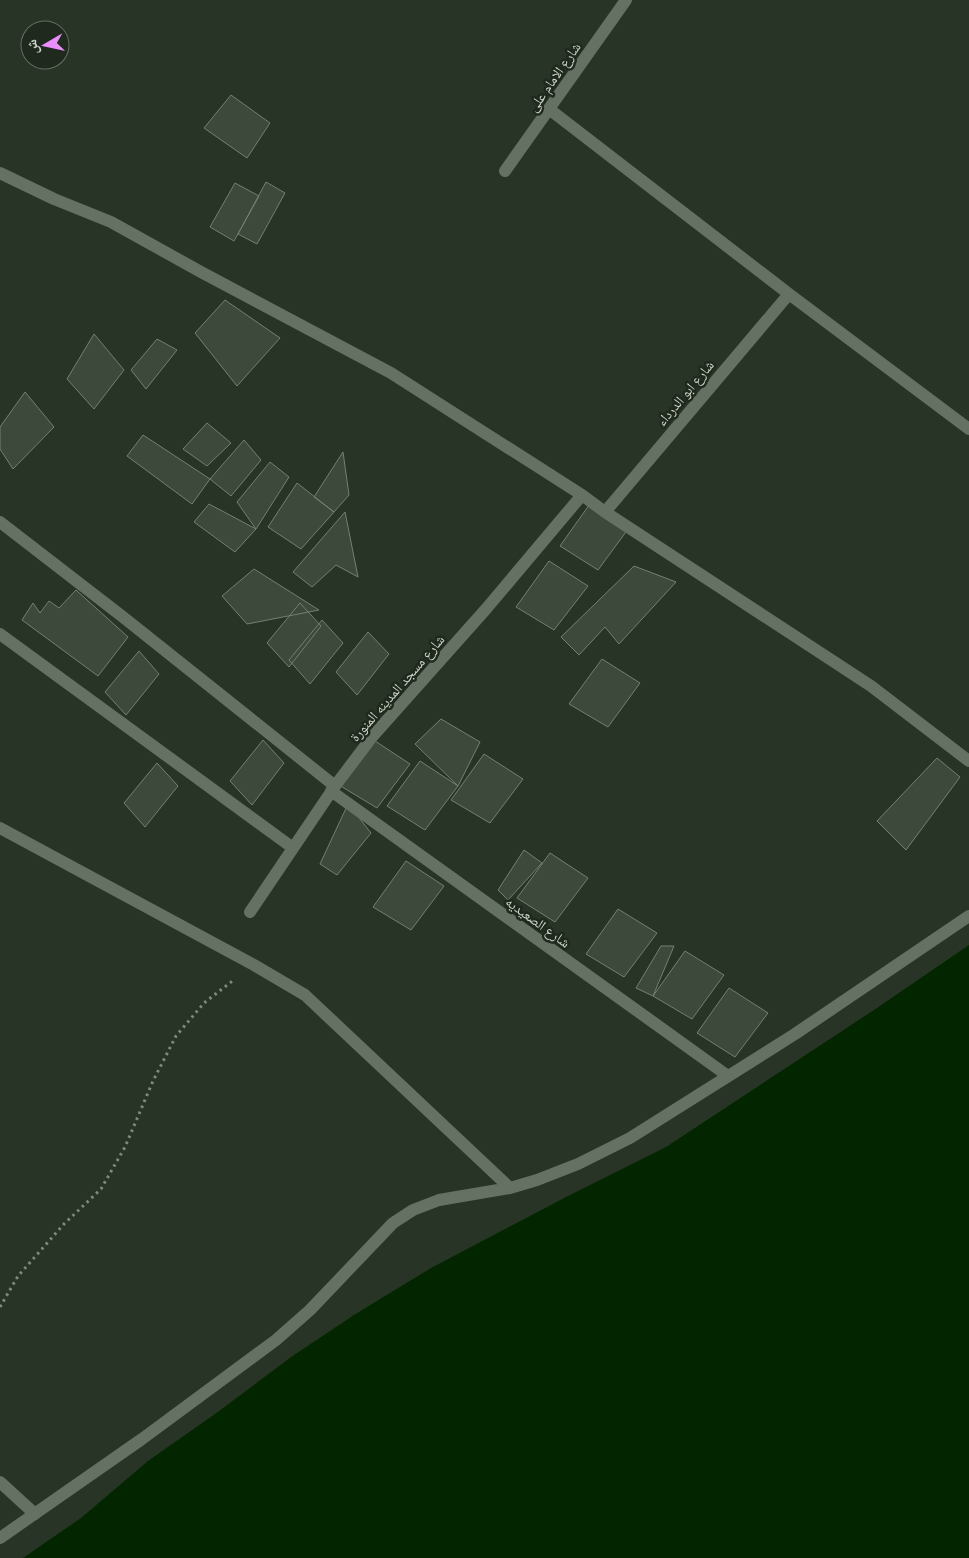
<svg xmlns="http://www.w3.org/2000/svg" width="969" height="1558" viewBox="0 0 969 1558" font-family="'IBM Plex Sans','Noto Naskh Arabic',sans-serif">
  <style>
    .water { fill: #032500 }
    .building { fill: #3d493b; stroke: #748171 }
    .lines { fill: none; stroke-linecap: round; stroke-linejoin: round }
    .path { stroke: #7f897d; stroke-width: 3; stroke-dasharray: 2.5 4; stroke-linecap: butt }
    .minor { stroke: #657263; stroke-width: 12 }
    .labels { text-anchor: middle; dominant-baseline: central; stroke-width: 5; stroke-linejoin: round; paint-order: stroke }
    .street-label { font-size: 14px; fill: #ced5cc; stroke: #1f291d }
  </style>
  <rect width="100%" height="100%" fill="#283426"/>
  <path class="water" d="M969 945V1558H23L81 1518 148 1461 215 1414 294 1355 354 1315 431 1268 570 1195 666 1147 877 1008Z"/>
  <path class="building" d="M231 95 270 123 247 158 204 128Z
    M266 182 285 193 257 244 238 234Z
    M235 183 259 196 234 241 210 227Z
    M225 300 280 338 237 386 195 333Z
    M94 334 124 370 94 409 67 379Z
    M157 339 177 350 146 389 131 370Z
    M25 392 54 427 13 469 0 449V427Z
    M207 423 231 443 207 466 183 449Z
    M143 435 210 479 192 504 127 456Z
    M244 440 261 460 231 496 210 479Z
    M343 452 349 495 334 512 314 497Z
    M270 462 289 477 256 529 237 502Z
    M297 483 334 512 301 549 268 527Z
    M592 501 631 525 598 570 560 546Z
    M209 504 256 529 235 552 194 522Z
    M345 512 358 577 336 565 312 587 293 572Z
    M549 561 588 586 554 630 516 607Z
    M634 566 676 582 619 644 605 627 579 655 561 637Z
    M254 569 319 610 247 624 222 596Z
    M76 590 128 637 98 676 22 620 33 603 40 613 49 601 59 608Z
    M300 603 321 626 289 667 267 643Z
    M322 620 343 643 310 684 289 660Z
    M368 632 389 654 357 695 336 672Z
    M139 651 159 674 126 715 105 692Z
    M602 659 640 683 608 727 569 704Z
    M441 719 480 742 458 786 415 744Z
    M372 739 410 764 377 808 339 785Z
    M263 740 284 763 252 805 230 781Z
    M484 754 523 779 490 823 451 800Z
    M937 758 960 777 906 850 877 821Z
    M420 761 458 786 425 830 387 806Z
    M157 763 178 786 145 827 124 803Z
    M348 804 371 833 337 875 320 864Z
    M524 850 542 863 508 900 498 890Z
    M550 853 588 878 555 922 517 898Z
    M406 861 444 886 411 930 373 907Z
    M618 909 657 933 624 977 586 954Z
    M661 946H674L653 996 636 988Z
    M685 951 724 975 692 1019 653 996Z
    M729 988 768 1013 735 1057 697 1033Z"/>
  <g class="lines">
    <path class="path" d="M0 1307 18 1276 64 1224 101 1189 125 1147 153 1081 176 1036 204 1003 235 979"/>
    <path class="minor" d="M549 109 789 294 969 429
      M505 171 626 0
      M0 173 54 199 111 222 201 272 391 373 582 495 605 512 871 686 969 761
      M605 512 789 294
      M0 522 123 617 335 786
      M0 634 293 848
      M331 791 728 1076
      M0 828 254 965 305 995 510 1188
      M250 912 335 786 372 737 486 609 582 495
      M0 1482 35 1514
      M0 1538 142 1439 276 1340 310 1310 393 1223 413 1210 439 1200 510 1188 537 1180 578 1164 630 1138 795 1034 969 916"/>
  </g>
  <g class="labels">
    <g class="street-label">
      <text transform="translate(554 77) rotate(-55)">شارع الامام على</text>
      <text transform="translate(685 393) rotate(-50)">شارع ابو الدرداء</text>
      <text transform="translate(397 688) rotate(-49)">شارع مسجد المدينه المنورة</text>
      <text transform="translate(538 922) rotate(36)">شارع الصعيديه</text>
    </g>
  </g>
  <g transform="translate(45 45) rotate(261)"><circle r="24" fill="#1f291d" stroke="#656e63"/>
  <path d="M0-4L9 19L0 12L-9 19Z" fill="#ea8dfd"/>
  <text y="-8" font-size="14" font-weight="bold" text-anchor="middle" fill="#ced5cc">ش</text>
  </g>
</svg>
